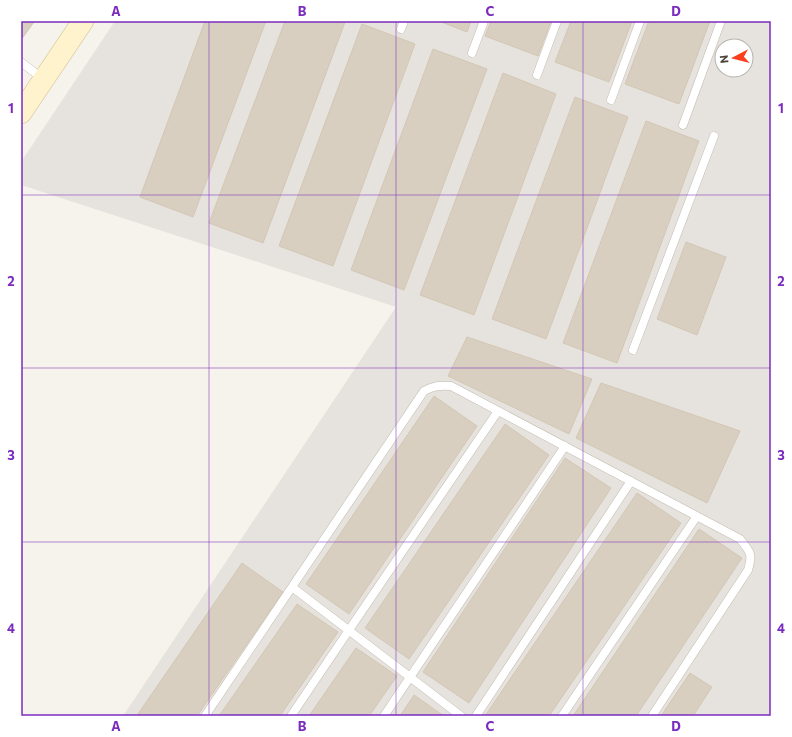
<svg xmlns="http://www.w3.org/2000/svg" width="792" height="737" viewBox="0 0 792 737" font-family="Commissioner,sans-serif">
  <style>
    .industrial { fill: #e6e2dd; fill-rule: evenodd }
    .building { fill: #d8cfc1; stroke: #d3c7b4 }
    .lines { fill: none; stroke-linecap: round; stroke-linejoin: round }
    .lane-casing { stroke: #c2bbae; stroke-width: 9 }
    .secondary-casing { stroke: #d6c79b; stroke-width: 22 }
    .lane { stroke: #fff; stroke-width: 8 }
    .secondary { stroke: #fff3cd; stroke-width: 21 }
    .grid { fill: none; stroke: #7b2cbf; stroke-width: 1; stroke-opacity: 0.55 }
    .neatline { fill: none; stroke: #7b2cbf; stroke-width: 1.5 }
    .grid-label { font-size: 13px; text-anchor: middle; font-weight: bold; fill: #7b2cbf }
  </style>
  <rect width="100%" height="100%" fill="#f6f3ec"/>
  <path class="industrial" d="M115 21H771V716H123L396 307 21 185V162ZM722 46H746V70H722Z"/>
  <path class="building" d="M21 21 34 22 21 40Z
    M205 21H266L193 217 140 197Z
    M285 21H342L345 22 263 243 209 223Z
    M439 21H471L467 32Z
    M491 21H551L538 56 485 36Z
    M571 21H632L609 82 555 62Z
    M649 21H710L679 104 625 84Z
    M362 24 415 44 333 266 279 246Z
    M433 49 487 69 404 290 351 270Z
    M503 73 556 94 474 315 420 295Z
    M575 97 628 117 546 339 492 319Z
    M646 121 699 141 617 363 563 343Z
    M686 242 726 257 697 335 657 319Z
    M467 337 592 379 569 434 448 376Z
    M601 383 740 431 707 503 576 438Z
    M434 396 477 426 349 614 306 584Z
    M505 424 549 455 409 659 365 628Z
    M565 458 611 488 469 703 423 672Z
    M637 493 681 523 549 716H485Z
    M699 529 742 558 636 716H573Z
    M242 563 283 592 197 716H141L138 714Z
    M297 604 338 632 280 716H219Z
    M356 648 397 676 369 716H309Z
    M690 673 712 687 693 716H661Z
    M414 695 444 716H400Z"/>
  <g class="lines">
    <g class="lane-casing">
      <path id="lane" d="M401 29 404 21
        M472 53 484 21
        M21 62 43 79
        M537 75 557 21
        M611 100 640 21
        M683 125 721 21
        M633 350 714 136
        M292 587 461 716
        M205 716 424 391C433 386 440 385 451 386L740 539C750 552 753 553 748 570L652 716
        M291 716 349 630 498 411
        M384 716 565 446
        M476 716 631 481
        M562 716 697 516"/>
    </g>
    <g class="secondary-casing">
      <path id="secondary" d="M21 113 83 21"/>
    </g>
    <use href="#lane" class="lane"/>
    <use href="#secondary" class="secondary"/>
  </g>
  <path class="grid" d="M209 21V716M396 21V716M583 21V716M21 195H771M21 368H771M21 542H771"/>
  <rect width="792" height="737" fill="none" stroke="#ffffff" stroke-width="44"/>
  <g transform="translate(734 58) rotate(263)"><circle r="19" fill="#ffffff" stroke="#b7b4b0"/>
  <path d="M0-3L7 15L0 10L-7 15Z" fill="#fc3f1d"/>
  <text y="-6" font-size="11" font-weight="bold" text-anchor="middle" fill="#4b4439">N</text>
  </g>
  <rect x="22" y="22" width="748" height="693" class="neatline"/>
  <g class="grid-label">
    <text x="116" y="16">A</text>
    <text x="302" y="16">B</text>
    <text x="490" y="16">C</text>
    <text x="676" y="16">D</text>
    <text x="11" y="113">1</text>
    <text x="781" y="113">1</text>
    <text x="11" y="286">2</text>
    <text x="781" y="286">2</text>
    <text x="11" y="460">3</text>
    <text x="781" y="460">3</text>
    <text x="11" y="633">4</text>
    <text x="781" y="633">4</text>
    <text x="116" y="731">A</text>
    <text x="302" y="731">B</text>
    <text x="490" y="731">C</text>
    <text x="676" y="731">D</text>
  </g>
</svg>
